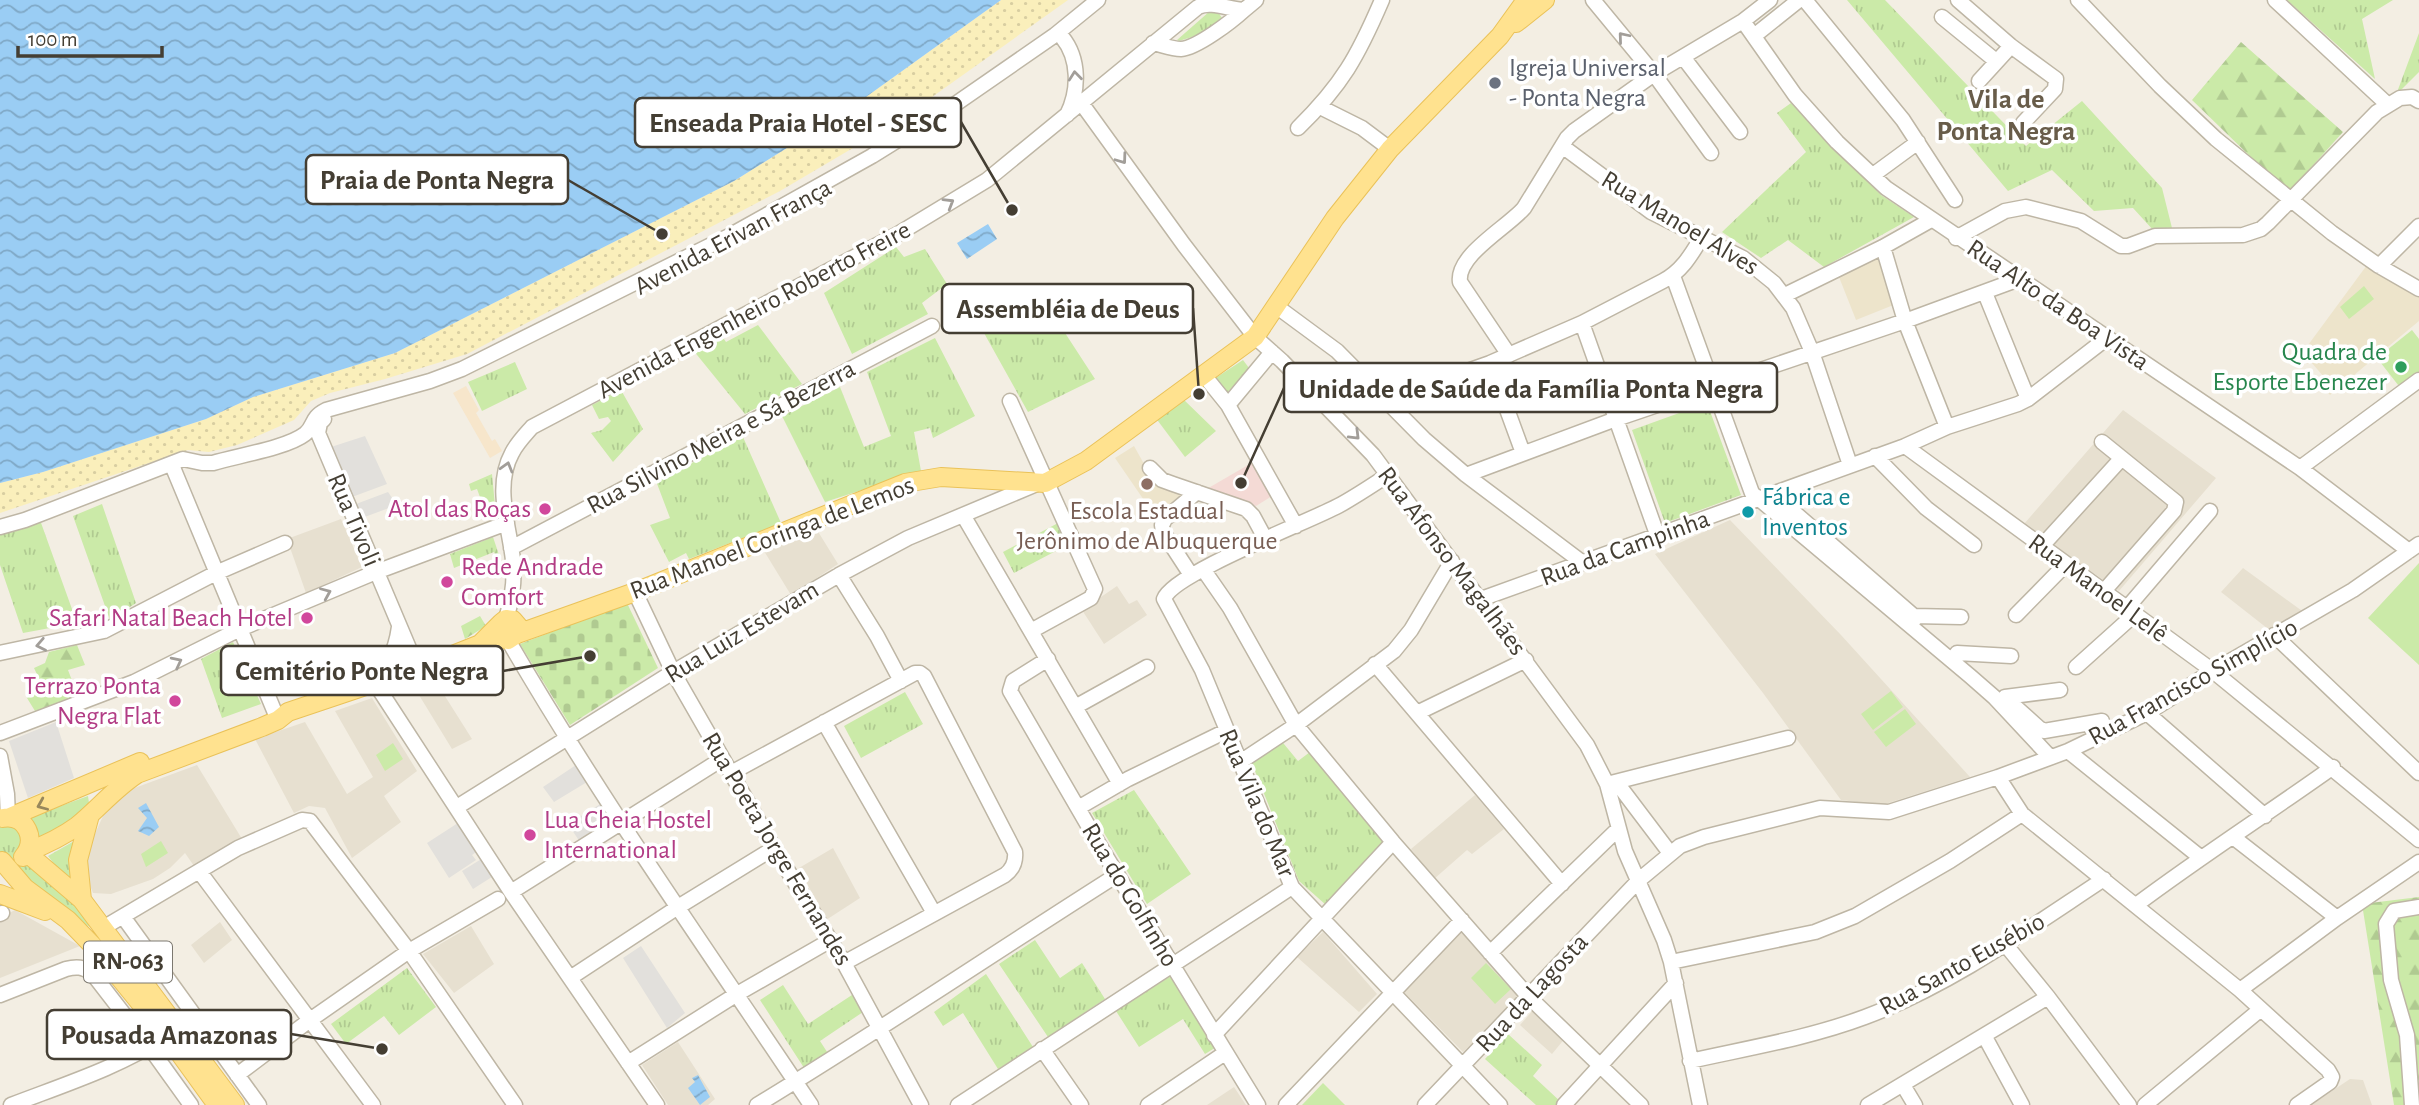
<svg xmlns="http://www.w3.org/2000/svg" width="2419" height="1105" viewBox="0 0 2419 1105" font-family="'Alegreya Sans',sans-serif">
  <style>
    .residential { fill: #e7e0d0 }
    .commercial { fill: #f7e6cb }
    .education { fill: #ede4cb }
    .medical { fill: #f4dad5 }
    .grass { fill: url(#grass-tufts) }
    .forest { fill: url(#forest-firs) }
    .sand { fill: url(#sand-dots) }
    .cemetery { fill: url(#cemetery-stones) }
    .pitch { fill: #cbeaa8 }
    .parking { fill: #e2e0dc }
    .water { fill: url(#water-waves) }
    .lines { fill: none; stroke-linecap: round; stroke-linejoin: round }
    .minor-casing { stroke: #beb6a5; stroke-width: 17 }
    .major-casing { stroke: #eac259; stroke-width: 20 }
    .minor { stroke: #fff; stroke-width: 14 }
    .major { stroke: #ffe28f; stroke-width: 18 }
    .oneway { stroke: #a29e99 }
    .oneway2 { stroke: #98885c }
    .worship-dot { fill: #6b7280; stroke: #fff; stroke-width: 2.5 }
    .leisure-dot { fill: #2e9e5b; stroke: #fff; stroke-width: 2.5 }
    .education-dot { fill: #8d6e63; stroke: #fff; stroke-width: 2.5 }
    .hotel-dot { fill: #d1479c; stroke: #fff; stroke-width: 2.5 }
    .culture-dot { fill: #0f9aa8; stroke: #fff; stroke-width: 2.5 }
    .labels { text-anchor: middle; dominant-baseline: central; stroke-width: 7; stroke-linejoin: round; paint-order: stroke }
    .shield { fill: #fff; stroke: #7c7870; stroke-width: 2 }
    .shield-label { font-size: 24px; font-weight: bold; fill: #443e33 }
    .worship-label { font-size: 26px; fill: #5b616d; stroke: #fff; text-anchor: start }
    .street-label { font-size: 26px; fill: #443e33; stroke: #fff }
    .leisure-label { font-size: 26px; fill: #27864d; stroke: #fff; text-anchor: end }
    .culture-label { font-size: 26px; fill: #0d838f; stroke: #fff; text-anchor: start }
    .hotel-label { font-size: 26px; fill: #b23c85; stroke: #fff; text-anchor: end }
    .education-label { font-size: 26px; fill: #785e54; stroke: #fff }
    .neighbourhood-label { font-size: 28px; font-weight: bold; fill: #685c49; stroke: #fff }
    .leader { fill: none; stroke: #443e33; stroke-width: 2.5 }
    .callout-dot { fill: #443e33; stroke: #fff; stroke-width: 2.5 }
    .callout { fill: #fff; stroke: #443e33; stroke-width: 2.5 }
    .callout-label { font-size: 28px; text-anchor: middle; font-weight: bold; fill: #443e33 }
  </style>
  <defs>
    <pattern id="grass-tufts" width="24" height="20" patternUnits="userSpaceOnUse" patternTransform="scale(1.75)"><rect width="24" height="20" fill="#cbeaa8"/><path d="M3 7l-1-3M5 7V3M7 7l1-3M15 17l-1-3M17 17v-4M19 17l1-3" fill="none" stroke="#b0ca91"/></pattern>
    <pattern id="forest-firs" width="22" height="20" patternUnits="userSpaceOnUse" patternTransform="scale(1.75)"><rect width="22" height="20" fill="#cbeaa8"/><path d="M5 1l3.5 6h-7zM16 11l3.5 6h-7z" fill="#b0ca91"/></pattern>
    <pattern id="sand-dots" width="8" height="8" patternUnits="userSpaceOnUse" patternTransform="scale(1.75)"><rect width="8" height="8" fill="#faefbb"/><path d="M2 2h.1M6 6h.1" fill="none" stroke="#d8cea1" stroke-width="1.8" stroke-linecap="round"/></pattern>
    <pattern id="cemetery-stones" width="16" height="16" patternUnits="userSpaceOnUse" patternTransform="scale(1.75)"><rect width="16" height="16" fill="#cbeaa8"/><path d="M2 7V4a2 2 0 0 1 4 0v3zM10 15v-3a2 2 0 0 1 4 0v3z" fill="#b0ca91"/></pattern>
    <pattern id="water-waves" width="16" height="10" patternUnits="userSpaceOnUse" patternTransform="scale(1.75)"><rect width="16" height="10" fill="#9acdf4"/><path d="M0 5q4-4 8 0t8 0" fill="none" stroke="#7fa8c6"/></pattern>
  </defs>
  <rect width="100%" height="100%" fill="#f3eee3"/>
  <path class="residential" d="M2123 410 2216 478 2119 591 2024 524Z
    M341 519 362 567 306 593 287 539Z
    M1730 520 1841 635 1970 777 1882 805 1841 800 1763 693 1655 554Z
    M814 525 838 564 791 595 761 546Z
    M2243 568 2305 613 2272 632 2221 592Z
    M1117 586 1129 604 1137 600 1147 615 1104 644 1082 610Z
    M431 674 472 739 452 749 411 682Z
    M372 698 417 771 384 796 401 822 352 858 325 808 309 806 294 813 255 739 305 722 347 794 373 777 335 711Z
    M197 765 242 839 194 866 185 853 170 868 153 879 111 894 93 893 85 873 89 847 103 816 121 793Z
    M1475 795 1504 829 1472 854 1467 850 1434 879 1411 849Z
    M833 848 860 898 826 920 799 868Z
    M15 910 80 946 0 978V918Z
    M220 922 232 940 204 963 191 945Z
    M471 926 494 964 454 993 423 954Z
    M1462 931 1522 996 1463 1052 1404 992Z
    M1323 932 1377 994 1359 1012 1297 957Z
    M1534 1009 1566 1037 1552 1054 1520 1025Z
    M678 1042 715 1099 708 1105H668L642 1065Z
    M2350 1079 2363 1080 2372 1105H2311Z
    M1234 1087 1246 1105H1207Z"/>
  <path class="commercial" d="M466 386 479 410 476 413 492 441 495 439 502 451 490 458 453 393Z"/>
  <path class="education" d="M1879 257 1896 304 1856 320 1839 277Z
    M2367 265 2419 295V321L2330 395 2321 383 2324 377 2311 362 2308 364 2300 356Z
    M1134 446 1153 480 1192 492 1159 522 1115 458Z"/>
  <path class="medical" d="M1255 461 1272 496 1256 506 1205 490Z"/>
  <path class="grass" d="M1847 0H1885L2026 146 2082 101 2162 188 2173 232 2154 231 2133 208 2094 211 2052 170 2008 191Z
    M2287 0H2393L2362 19 2375 79Z
    M1216 9 1222 18C1212 30 1193 37 1179 41L1177 40 1210 11Z
    M2419 33V72L2396 95Z
    M1791 103 1881 195 1914 217 1824 267 1788 240 1761 258 1722 232 1806 152 1777 113Z
    M896 247 904 257 925 249 947 284 922 303 928 314 852 354 824 293Z
    M1041 296 1095 379 1028 412 984 333Z
    M758 325 802 384 745 414 693 350 722 336 726 342Z
    M935 338 975 416 933 438 930 428 914 432 921 471 825 502 782 416 840 387 864 447 891 436 867 372Z
    M1243 360 1249 368 1226 394 1214 379Z
    M515 362 527 389 482 411 468 382Z
    M621 390 643 429 613 462 591 433 602 430 611 421 608 417 599 419 592 405Z
    M1181 397 1216 431 1185 457 1155 417Z
    M1707 403 1741 495 1665 523 1632 430Z
    M743 437 781 523 689 559 686 553 669 562 650 525 670 518 656 481Z
    M492 474 496 516 492 518 488 507 484 508 477 489 471 491 469 484Z
    M102 504 136 603 110 620 73 516Z
    M40 520 77 623 23 633 0 565V533Z
    M1060 522 1071 543 1014 573 1003 552Z
    M493 537 503 567H499L494 552 454 568 450 554Z
    M233 642 261 704 222 718 201 659Z
    M905 692 923 724 861 758 844 726Z
    M1279 738 1298 761 1314 749 1387 841 1326 905 1299 881 1251 761Z
    M1134 790 1191 874 1147 904 1092 813Z
    M88 796 90 810 38 846 25 819Z
    M0 823 25 829 18 857 6 860 0 858Z
    M76 840 74 890 48 856Z
    M32 859 72 900 98 932 67 913 11 868Z
    M1035 940 1060 978 1082 963 1105 999 1048 1037 999 964Z
    M407 968 436 1007 399 1035 384 1016 346 1044 331 1024Z
    M986 974 1033 1047 998 1069 963 1013 943 1026 934 1012Z
    M1174 974 1218 1046 1205 1054 1183 1019 1139 1047 1116 1011Z
    M783 985 808 1024 855 993 866 1010 820 1041 831 1058 808 1074 760 1000Z
    M1508 1034 1542 1065 1533 1076 1562 1103 1561 1105H1536L1485 1059Z"/>
  <path class="forest" d="M2241 42 2343 132 2288 193 2192 100Z
    M480 616 486 626 465 639 461 626Z
    M77 645 85 665 68 670 78 696 51 708 35 711 27 698 43 687 34 668 45 663 49 652Z
    M2419 897V1105H2394L2362 904Z"/>
  <path class="sand" d="M1001 0H1068L897 122 780 191 467 354 385 379 330 393 311 401 294 420 237 445 209 452 188 450 0 513V483L43 472 206 419 253 397 395 353 734 181 845 112Z"/>
  <path class="cemetery" d="M627 603 658 668 570 725 520 644Z"/>
  <path class="pitch" d="M2364 286 2374 299 2349 319 2340 307Z
    M2412 330 2419 339V376L2402 390 2377 358Z
    M2419 563V665L2368 618Z
    M1891 691 1903 707 1873 730 1861 714Z
    M1905 709 1916 724 1886 747 1874 732Z
    M393 743 403 759 385 771 376 755Z
    M161 841 168 853 146 867 141 854Z
    M1486 963 1511 989 1495 1004 1471 978Z
    M1323 1083 1345 1105H1302Z"/>
  <path class="parking" d="M365 436 387 484 352 497 331 447Z
    M388 492 397 505 362 518 356 504Z
    M56 722 74 778 28 798 9 741Z
    M576 765 587 782 554 802 543 787Z
    M602 803 613 821 580 842 568 824Z
    M461 821 479 850 472 855 476 860 449 878 427 843Z
    M483 858 495 875 473 889 462 871Z
    M641 946 685 1013 667 1028 623 958Z"/>
  <path class="water" d="M0 0H1001L845 112 734 181 395 353 253 397 206 419 43 472 0 483Z
    M988 224 997 239 967 259 957 243Z
    M146 803 159 827 149 836 138 831 147 818 138 808Z
    M698 1075 710 1097 700 1105 688 1088 695 1082 692 1078Z"/>
  <g class="lines">
    <g class="minor-casing">
      <path id="minor" d="M1593 0 1654 74 1711 153
        M1805 0 1903 120 1955 200
        M1958 0 2011 46 2056 79 2055 89 2023 123
        M2078 0 2160 86 2216 139 2332 233 2379 266 2419 289
        M2275 0 2387 104
        M1942 17 1996 61
        M1743 21 1795 95 1837 142 1886 188 2300 468 2409 551
        M1754 36 1799 0
        M1062 37C1080 59 1079 91 1067 115
        M1153 43C1162 45 1172 49 1181 49 1197 48 1232 21 1244 10
        M1683 57 1740 132
        M1979 81 2011 46
        M1082 104 1184 245 1255 337 1282 361 1373 455 1587 745 1607 784 1625 851 1664 940 1671 962 1700 1105
        M1320 107 1362 128 1390 149
        M1298 128C1342 85 1358 56 1382 0
        M1562 146 1651 212 1743 258 1774 283 1793 308 1812 352 1850 465
        M1873 175 1918 142
        M1956 238 2005 211 2026 207 2081 221 2121 246H2128L2155 236 2243 235 2261 229 2268 223 2377 112 2400 98 2412 97 2419 101
        M1883 247 1905 321 1947 427
        M2379 266 2419 226
        M1673 276 1752 493 1970 676 1994 697 2050 757
        M1985 293 2028 399
        M1785 295 1883 247 1931 220
        M1276 306 1337 351 1424 439 1466 475 1583 563
        M1582 323 1658 537
        M1509 355 1460 282C1456 255 1508 227 1524 208L1567 138 1574 131 1654 74 1743 21 1770 0
        M1490 363 1523 453
        M1203 374 1228 405 1296 526
        M1385 400 1490 363 1582 323 1663 281C1682 271 1691 255 1702 237
        M1010 401 1095 589 1091 598 1031 631
        M1228 405 1272 352
        M324 419 320 423 318 433 414 660 422 667
        M2102 442 2176 502 2174 511 2104 591
        M1905 446 2213 671 2419 840
        M1875 456 1926 508 1974 545
        M1150 468 1162 480 1173 484 1246 509 1253 516 1266 540
        M2300 468 2419 380
        M174 470 278 720
        M1388 475C1371 486 1355 497 1338 506 1308 522 1172 574 1164 599L1202 670 1292 887 1500 1105
        M1466 475 1616 419 1905 321 2022 278
        M1773 494 1916 618
        M963 515 1120 784
        M0 527 25 520 183 459 202 463H213C236 456 287 448 305 434 315 426 310 418 326 410L430 381 462 369 729 236 872 156 954 105 1055 35 1098 0
        M2041 547 2121 459
        M511 548 932 326
        M1203 569 1230 608 1296 725 1393 842 1528 996 1641 1105
        M839 575 877 636 901 681
        M1191 575 1163 532 1162 525 1165 519 1197 492
        M635 592 673 672 774 848 844 963 921 1105
        M1481 599 1905 446 1947 427 2018 404 2028 399 2107 338
        M2127 608 2210 511
        M2016 615 2065 565
        M1913 616 1961 617
        M506 619C512 600 515 580 513 560 509 525 494 486 512 453 517 443 525 435 532 427L898 234 987 180 1198 7C1211 1 1228 9 1244 10L1256 0
        M2274 635 2419 773
        M508 640C601 800 708 951 811 1105
        M0 653 104 631 216 573 285 543
        M1957 653 2011 656
        M1048 659 1013 681 1010 691 1104 853 1258 1105
        M1375 664 1562 884
        M2076 667 2135 614
        M363 683C387 666 395 656 399 627
        M375 683 511 892 657 1105
        M2005 697 2060 690
        M2010 702 2039 728 2044 731 2102 721
        M1075 707 1147 667
        M1417 713 1526 660
        M2147 713 2265 816
        M824 722 934 913
        M0 733 134 682 240 629 376 572 507 523
        M2068 751 2200 857
        M0 756 7 794 8 817
        M1240 762 1296 725 1394 651 1411 630 1452 561
        M731 773 915 673H920L924 676 1015 852C1016 862 1013 869 1005 875L844 963
        M1998 777 2022 814 2240 990 2328 1070 2332 1077 2330 1082 2297 1105
        M1617 783 1670 853
        M1607 784 1788 738
        M457 807 673 672 839 575 908 538 1039 483
        M1078 808 1128 779 1226 731
        M2233 837 2337 918
        M199 871 373 1105
        M511 892 722 759
        M2136 905C2200 857 2267 814 2333 767
        M0 914 2 913
        M124 918 259 1105
        M103 928 238 848 302 820 310 821 409 951 515 1105
        M2005 944 2048 997 2129 1105
        M1490 953 1618 829
        M1671 962 1815 932 1855 916 1950 861 2022 814
        M570 978 678 907 774 848
        M2240 990 2337 918 2419 862
        M0 995 66 969C77 966 83 967 92 973L150 1048 191 1105
        M1214 1035 1393 842
        M1985 1037 2022 1105
        M1042 1049 1081 1105
        M1690 1061C1748 1048 1809 1038 1865 1017 1951 985 2028 929 2104 879
        M628 1063 737 994 831 940
        M237 1075 310 1020 409 951 498 899
        M1903 1085 1915 1105
        M11 1105C63 1085 120 1067 167 1036
        M757 1105C879 1031 997 951 1117 875
        M958 1105 1292 887
        M1148 1105 1225 1053
        M1286 1105 1462 920
        M1425 1105 1639 880 1680 846 1704 837 1820 808 1889 812 1998 777 2068 751 2147 713 2213 671 2353 590 2419 544
        M1564 1105 1676 983
        M1868 1105 2048 997
        M2145 1105 2261 1009
        M2412 1105 2407 1035 2391 980 2386 924 2394 911 2419 907"/>
    </g>
    <g class="major-casing">
      <path id="major" d="M1516 23 1545 0
        M517 634 635 592 905 483 941 477 1045 483 1086 461 1255 337 1335 218 1390 149 1500 36 1526 0
        M480 644 504 638 508 640 517 634 519 627 513 620 506 619 501 623 500 631 504 638
        M10 817 140 762
        M3 818C26 814 38 840 23 857
        M27 852C45 845 62 837 77 826 98 809 114 789 137 774L262 727 278 720 288 712 422 667 480 644 501 623
        M27 853 82 900 235 1105
        M2 861 25 888 68 920 97 950 167 1036 217 1105
        M0 894 45 911
        M82 900 78 860 90 815"/>
    </g>
    <use href="#minor" class="minor"/>
    <use href="#major" class="major"/>
  </g>
  <defs><path id="oneway-chevron" d="M-2-3.5L2.5 0L-2 3.5" fill="none" stroke-width="1.6" stroke-linecap="round" stroke-linejoin="round" transform="scale(1.75)"/></defs>
  <g class="oneway">
    <use href="#oneway-chevron" transform="translate(1623 37) rotate(-130)"/>
    <use href="#oneway-chevron" transform="translate(1075 76) rotate(-96)"/>
    <use href="#oneway-chevron" transform="translate(1122 159) rotate(54)"/>
    <use href="#oneway-chevron" transform="translate(949 203) rotate(-31)"/>
    <use href="#oneway-chevron" transform="translate(1355 435) rotate(45)"/>
    <use href="#oneway-chevron" transform="translate(507 467) rotate(-74)"/>
    <use href="#oneway-chevron" transform="translate(326 593) rotate(-23)"/>
    <use href="#oneway-chevron" transform="translate(41 645) rotate(169)"/>
    <use href="#oneway-chevron" transform="translate(177 662) rotate(-27)"/>
  </g>
  <use class="oneway2" href="#oneway-chevron" transform="translate(42 805) rotate(157)"/>
  <circle class="worship-dot" cx="1495" cy="83" r="7"/>
  <circle class="leisure-dot" cx="2401" cy="367" r="7"/>
  <circle class="education-dot" cx="1147" cy="484" r="7"/>
  <g class="hotel-dot">
    <circle cx="545" cy="509" r="7"/>
    <circle cx="447" cy="582" r="7"/>
    <circle cx="307" cy="618" r="7"/>
    <circle cx="175" cy="701" r="7"/>
    <circle cx="530" cy="835" r="7"/>
  </g>
  <circle class="culture-dot" cx="1748" cy="512" r="7"/>
  <g class="labels">
    <rect class="shield" x="84" y="941.5" width="88" height="41" rx="5"/>
    <g class="shield-label">
      <text x="128" y="962">RN-063</text>
    </g>
    <g class="worship-label">
      <text x="1509" y="68">Igreja Universal<tspan x="1509" dy="30">- Ponta Negra</tspan></text>
    </g>
    <g class="street-label">
      <text transform="translate(1680 223) rotate(31)">Rua Manoel Alves</text>
      <text transform="translate(733 237) rotate(-28)">Avenida Erivan França</text>
      <text transform="translate(2058 305) rotate(34)">Rua Alto da Boa Vista</text>
      <text transform="translate(754 310) rotate(-28)">Avenida Engenheiro Roberto Freire</text>
      <text transform="translate(721 437) rotate(-28)">Rua Silvino Meira e Sá Bezerra</text>
      <text transform="translate(354 520) rotate(67)">Rua Tivoli</text>
      <text transform="translate(772 538) rotate(-21)">Rua Manoel Coringa de Lemos</text>
      <text transform="translate(1625 548) rotate(-20)">Rua da Campinha</text>
      <text transform="translate(1452 561) rotate(53)">Rua Afonso Magalhães</text>
      <text transform="translate(2098 588) rotate(36)">Rua Manoel Lelê</text>
      <text transform="translate(742 632) rotate(-31)">Rua Luiz Estevam</text>
      <text transform="translate(2193 682) rotate(-29)">Rua Francisco Simplício</text>
      <text transform="translate(1257 803) rotate(67)">Rua Vila do Mar</text>
      <text transform="translate(777 849) rotate(59)">Rua Poeta Jorge Fernandes</text>
      <text transform="translate(1130 895) rotate(59)">Rua do Golfinho</text>
      <text transform="translate(1962 964) rotate(-29)">Rua Santo Eusébio</text>
      <text transform="translate(1532 993) rotate(-47)">Rua da Lagosta</text>
    </g>
    <g class="leisure-label">
      <text x="2387" y="352">Quadra de<tspan x="2387" dy="30">Esporte Ebenezer</tspan></text>
    </g>
    <g class="culture-label">
      <text x="1762" y="497">Fábrica e<tspan x="1762" dy="30">Inventos</tspan></text>
    </g>
    <g class="hotel-label">
      <text x="531" y="509">Atol das Roças</text>
      <text x="461" y="567" text-anchor="start">Rede Andrade<tspan x="461" dy="30">Comfort</tspan></text>
      <text x="293" y="618">Safari Natal Beach Hotel</text>
      <text x="161" y="686">Terrazo Ponta<tspan x="161" dy="30">Negra Flat</tspan></text>
      <text x="544" y="820" text-anchor="start">Lua Cheia Hostel<tspan x="544" dy="30">International</tspan></text>
    </g>
    <g class="education-label">
      <text x="1147" y="511">Escola Estadual<tspan x="1147" dy="30">Jerônimo de Albuquerque</tspan></text>
    </g>
    <g class="neighbourhood-label">
      <text x="2006" y="100">Vila de<tspan x="2006" dy="32">Ponta Negra</tspan></text>
    </g>
  </g>
  <path class="leader" d="M1012 210L961 122M662 234L568 180M1199 394L1193 308M1241 483L1284 388M590 656L503 671M382 1049L291 1034"/>
  <g class="callout-dot">
    <circle cx="1012" cy="210" r="7"/>
    <circle cx="662" cy="234" r="7"/>
    <circle cx="1199" cy="394" r="7"/>
    <circle cx="1241" cy="483" r="7"/>
    <circle cx="590" cy="656" r="7"/>
    <circle cx="382" cy="1049" r="7"/>
  </g>
  <g class="callout">
    <rect x="635" y="98" width="326" height="49" rx="7"/>
    <rect x="306" y="155" width="262" height="49" rx="7"/>
    <rect x="942" y="284" width="251" height="49" rx="7"/>
    <rect x="1284" y="363" width="493" height="49" rx="7"/>
    <rect x="221" y="646" width="282" height="49" rx="7"/>
    <rect x="47" y="1010" width="244" height="49" rx="7"/>
  </g>
  <g class="callout-label">
    <text x="798" y="132">Enseada Praia Hotel - SESC</text>
    <text x="437" y="189">Praia de Ponta Negra</text>
    <text x="1068" y="318">Assembléia de Deus</text>
    <text x="1531" y="398">Unidade de Saúde da Família Ponta Negra</text>
    <text x="362" y="680">Cemitério Ponte Negra</text>
    <text x="169" y="1044">Pousada Amazonas</text>
  </g>
  <path d="M18 46v10h144v-10" fill="none" stroke="#443e33" stroke-width="3.5"/>
  <text x="28" y="46" font-size="21" fill="#443e33" stroke="#ffffff" stroke-width="5" paint-order="stroke">100 m</text>
</svg>
